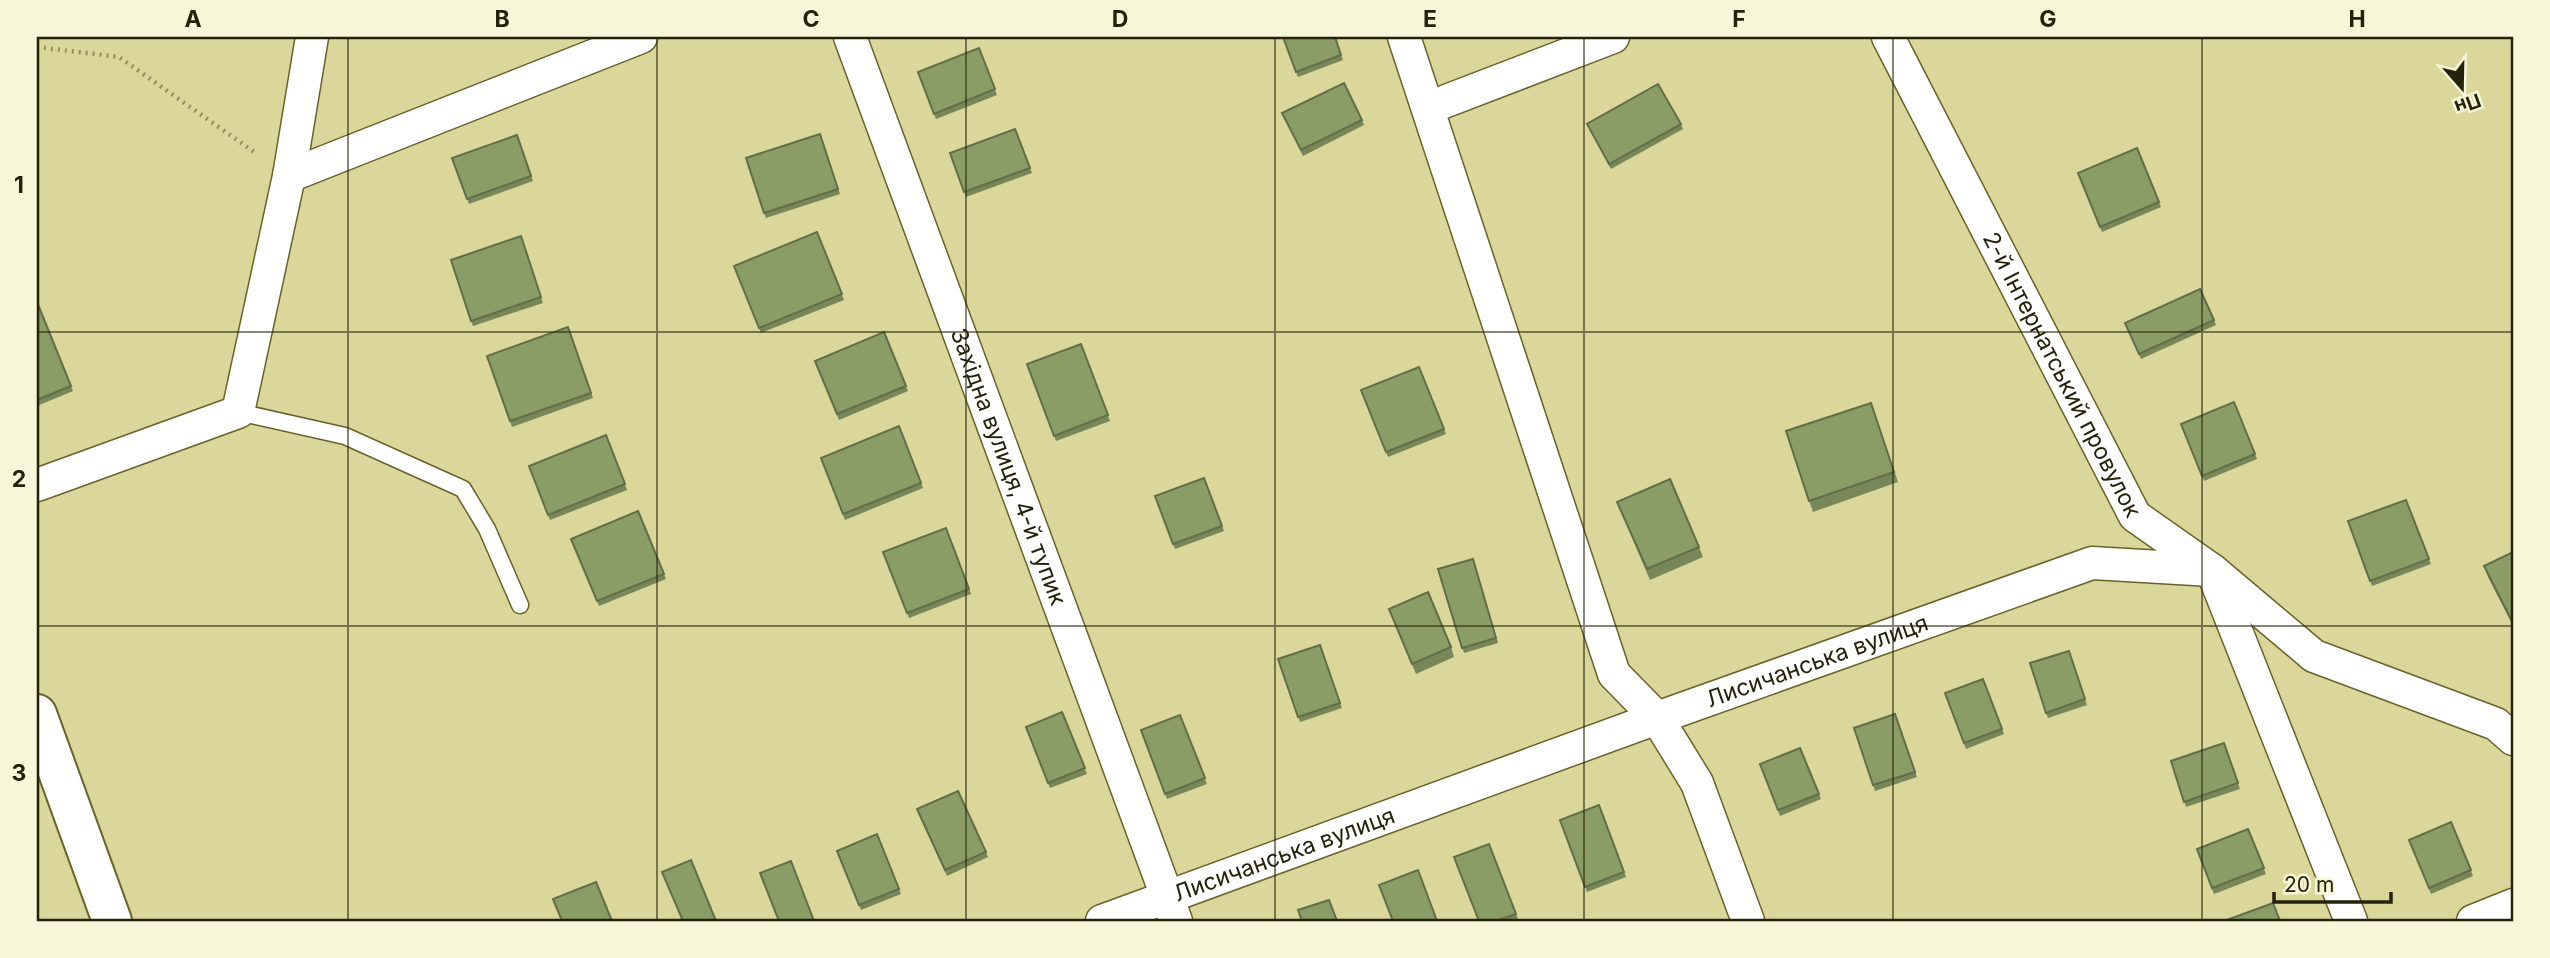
<svg xmlns="http://www.w3.org/2000/svg" width="2550" height="958" viewBox="0 0 2550 958" font-family="Inter,sans-serif">
  <style>
    .lines { fill: none; stroke-linecap: round; stroke-linejoin: round }
    .service-casing { stroke: #686329; stroke-width: 19 }
    .minor-casing { stroke: #686329; stroke-width: 35 }
    .tertiary-casing { stroke: #686329; stroke-width: 42 }
    .path { stroke: #938f61; stroke-width: 4.5; stroke-dasharray: 2 5; stroke-linecap: butt }
    .service { stroke: #fff; stroke-width: 16 }
    .minor { stroke: #fff; stroke-width: 32 }
    .tertiary { stroke: #fff; stroke-width: 38 }
    .wall { fill: #778759 }
    .building { fill: #8a9d67; stroke: #616e48; stroke-width: 2 }
    .grid { fill: none; stroke: #24220a; stroke-width: 2; stroke-opacity: 0.55 }
    .labels { text-anchor: middle; dominant-baseline: central; stroke-width: 5; stroke-linejoin: round; paint-order: stroke }
    .street-label { font-size: 23px; fill: #24220a; stroke: #f8f6d8 }
    .neatline { fill: none; stroke: #24220a; stroke-width: 2.5 }
    .grid-label { font-size: 23px; text-anchor: middle; font-weight: bold; fill: #24220a }
  </style>
  <rect width="100%" height="100%" fill="#dbd69a"/>
  <g class="lines">
    <g class="service-casing">
      <path id="service" d="M238 412 345 436 463 489 487 529 520 605"/>
    </g>
    <g class="minor-casing">
      <g id="minor">
        <path id="s1" d="M850 37 1176 921"/>
        <path d="M1404 37 1614 674 1657 718 1697 783 1748 921"/>
        <path id="s2" d="M1888 37 2135 516 2212 570 2351 921"/>
        <path d="M1428 108 1613 37"/>
        <path d="M289 176 641 37"/>
        <path d="M37 485 238 412 289 176 312 37"/>
        <path id="s3" d="M1102 921 1657 718 2092 563 2212 570 2314 656 2496 724 2513 739"/>
        <path d="M2473 921 2513 905"/>
      </g>
    </g>
    <g class="tertiary-casing">
      <path id="tertiary" d="M37 714 112 921"/>
    </g>
    <path class="path" d="M37 47 119 57 257 154"/>
    <use href="#service" class="service"/>
    <use href="#minor" class="minor"/>
    <use href="#tertiary" class="tertiary"/>
  </g>
  <path class="wall" d="M1283 37H1335L1343 60 1298 77Z
    M979 48 997 95 936 119 918 72Z
    M1282 113 1362 120 1364 125 1303 156Z
    M1587 124H1681L1683 129 1611 169Z
    M1015 129 1032 173 966 197 950 153Z
    M820 134 840 194 766 218 746 158Z
    M517 135 533 181 469 204 452 158Z
    M2137 148 2161 207 2102 232 2078 173Z
    M817 232 844 300 761 333 734 266Z
    M521 236 543 303 473 326 451 260Z
    M37 302 73 391 37 406Z
    M2214 320 2216 325 2141 359 2127 329Z
    M568 327 593 398 512 427 487 356Z
    M884 332 908 391 839 420 815 361Z
    M1081 344 1110 421 1056 441 1027 364Z
    M1419 367 1446 434 1388 457 1361 390Z
    M2234 402 2257 459 2204 481 2181 424Z
    M1871 403 1898 482 1813 512 1786 431Z
    M606 435 627 490 550 520 529 466Z
    M821 458 921 483 923 488 845 520Z
    M1204 478 1224 531 1175 549 1155 496Z
    M2406 500 2431 564 2372 586 2348 521Z
    M1617 502 1699 547 1703 557 1650 580Z
    M638 511 666 579 599 606 571 539Z
    M946 528 971 594 909 618 883 552Z
    M2513 552V626L2488 577 2484 566Z
    M1473 559 1498 643 1464 653 1438 569Z
    M1389 609 1451 647 1454 657 1416 674Z
    M1320 645 1342 708 1300 722 1278 659Z
    M2069 651 2087 705 2048 718 2046 713Z
    M1983 679 2004 734 1966 749 1945 693Z
    M1062 712 1087 774 1050 788 1026 727Z
    M1895 714 1917 777 1875 791 1854 728Z
    M1180 715 1207 784 1167 799 1141 730Z
    M2224 743 2240 789 2186 807 2171 761Z
    M1800 748 1821 799 1780 816 1760 764Z
    M1599 805 1626 877 1587 892 1560 820Z
    M919 815 986 852 988 857 947 876Z
    M2451 822 2473 876 2431 894 2409 840Z
    M2248 829 2266 874 2214 894 2197 849Z
    M877 834 901 894 861 910 837 851Z
    M1489 844 1518 919 1513 921H1479Z"/>
  <path class="building" d="M1283 37H1335L1341 55 1296 72Z
    M979 48 995 89 934 114 918 72Z
    M1344 83 1362 120 1301 150 1282 113Z
    M1658 84 1681 124 1609 164 1587 124Z
    M1015 129 1030 168 964 192 950 153Z
    M820 134 838 189 764 213 746 158Z
    M517 135 531 176 467 199 452 158Z
    M2137 148 2159 202 2100 227 2078 173Z
    M817 232 842 294 759 328 734 266Z
    M521 236 541 297 471 321 451 260Z
    M2200 289 2214 320 2139 354 2125 323Z
    M37 302 71 386 37 400Z
    M568 327 591 393 510 421 487 356Z
    M884 332 906 386 837 414 815 361Z
    M1081 344 1108 415 1054 436 1027 364Z
    M1419 367 1444 429 1386 452 1361 390Z
    M2234 402 2255 454 2202 476 2181 424Z
    M1871 403 1894 472 1809 501 1786 431Z
    M899 426 921 483 843 514 821 458Z
    M606 435 625 484 548 515 529 466Z
    M1204 478 1222 526 1173 544 1155 496Z
    M1670 479 1699 547 1647 569 1617 502Z
    M2406 500 2429 559 2370 581 2348 521Z
    M638 511 664 574 597 601 571 539Z
    M946 528 969 589 907 613 883 552Z
    M2513 552V618L2511 619 2484 566Z
    M1473 559 1496 638 1462 648 1438 569Z
    M1428 592 1451 647 1412 664 1389 609Z
    M1320 645 1340 703 1298 717 1278 659Z
    M2069 651 2085 699 2046 713 2030 663Z
    M1983 679 2002 729 1964 743 1945 693Z
    M1062 712 1085 768 1048 783 1026 727Z
    M1895 714 1915 772 1873 785 1854 728Z
    M1180 715 1205 778 1165 794 1141 730Z
    M2224 743 2238 783 2184 802 2171 761Z
    M1800 748 1819 794 1778 810 1760 764Z
    M958 791 986 852 945 870 917 809Z
    M1599 805 1624 872 1585 887 1560 820Z
    M2451 822 2471 870 2429 888 2409 840Z
    M2248 829 2264 868 2212 888 2197 849Z
    M877 834 899 889 859 905 837 851Z
    M1489 844 1516 914 1496 921H1479L1454 857Z
    M691 860 716 921H683L662 872Z
    M791 861 814 921H779L760 873Z
    M1418 870 1437 921H1393L1379 885Z
    M596 882 612 921H562L553 899Z
    M1329 900 1337 921H1302L1298 910Z
    M2273 903 2280 921H2224Z"/>
  <path class="grid" d="M348 37V921M657 37V921M966 37V921M1275 37V921M1584 37V921M1893 37V921M2202 37V921M37 332H2513M37 626H2513"/>
  <g class="labels">
    <g class="street-label">
      <text stroke="none"><textPath href="#s2" startOffset="380">2-й Інтернатський провулок</textPath></text>
      <text stroke="none"><textPath href="#s1" startOffset="458">Західна вулиця, 4-й тупик</textPath></text>
      <text stroke="none"><textPath href="#s3" startOffset="761">Лисичанська вулиця</textPath></text>
      <text stroke="none"><textPath href="#s3" startOffset="194">Лисичанська вулиця</textPath></text>
    </g>
  </g>
  <rect width="2550" height="958" fill="none" stroke="#f8f6d8" stroke-width="77"/>
  <g transform="translate(2462 88) rotate(160)" stroke="#f8f6d8" stroke-width="5" paint-order="stroke">
  <path d="M0-5L12 26L0 18L-12 26Z" fill="#24220a"/>
  <text y="-10" font-size="19" font-weight="bold" text-anchor="middle" fill="#24220a">Пн</text>
  </g>
  <path d="M2274 892v10h117v-10" fill="none" stroke="#24220a" stroke-width="3.5"/>
  <text x="2284" y="892" font-size="21" fill="#24220a" stroke="#f8f6d8" stroke-width="5" paint-order="stroke">20 m</text>
  <rect x="38" y="38" width="2474" height="882" class="neatline"/>
  <g class="grid-label">
    <text x="193" y="27">A</text>
    <text x="502" y="27">B</text>
    <text x="811" y="27">C</text>
    <text x="1120" y="27">D</text>
    <text x="1430" y="27">E</text>
    <text x="1739" y="27">F</text>
    <text x="2048" y="27">G</text>
    <text x="2357" y="27">H</text>
    <text x="19" y="193">1</text>
    <text x="19" y="487">2</text>
    <text x="19" y="781">3</text>
  </g>
</svg>
